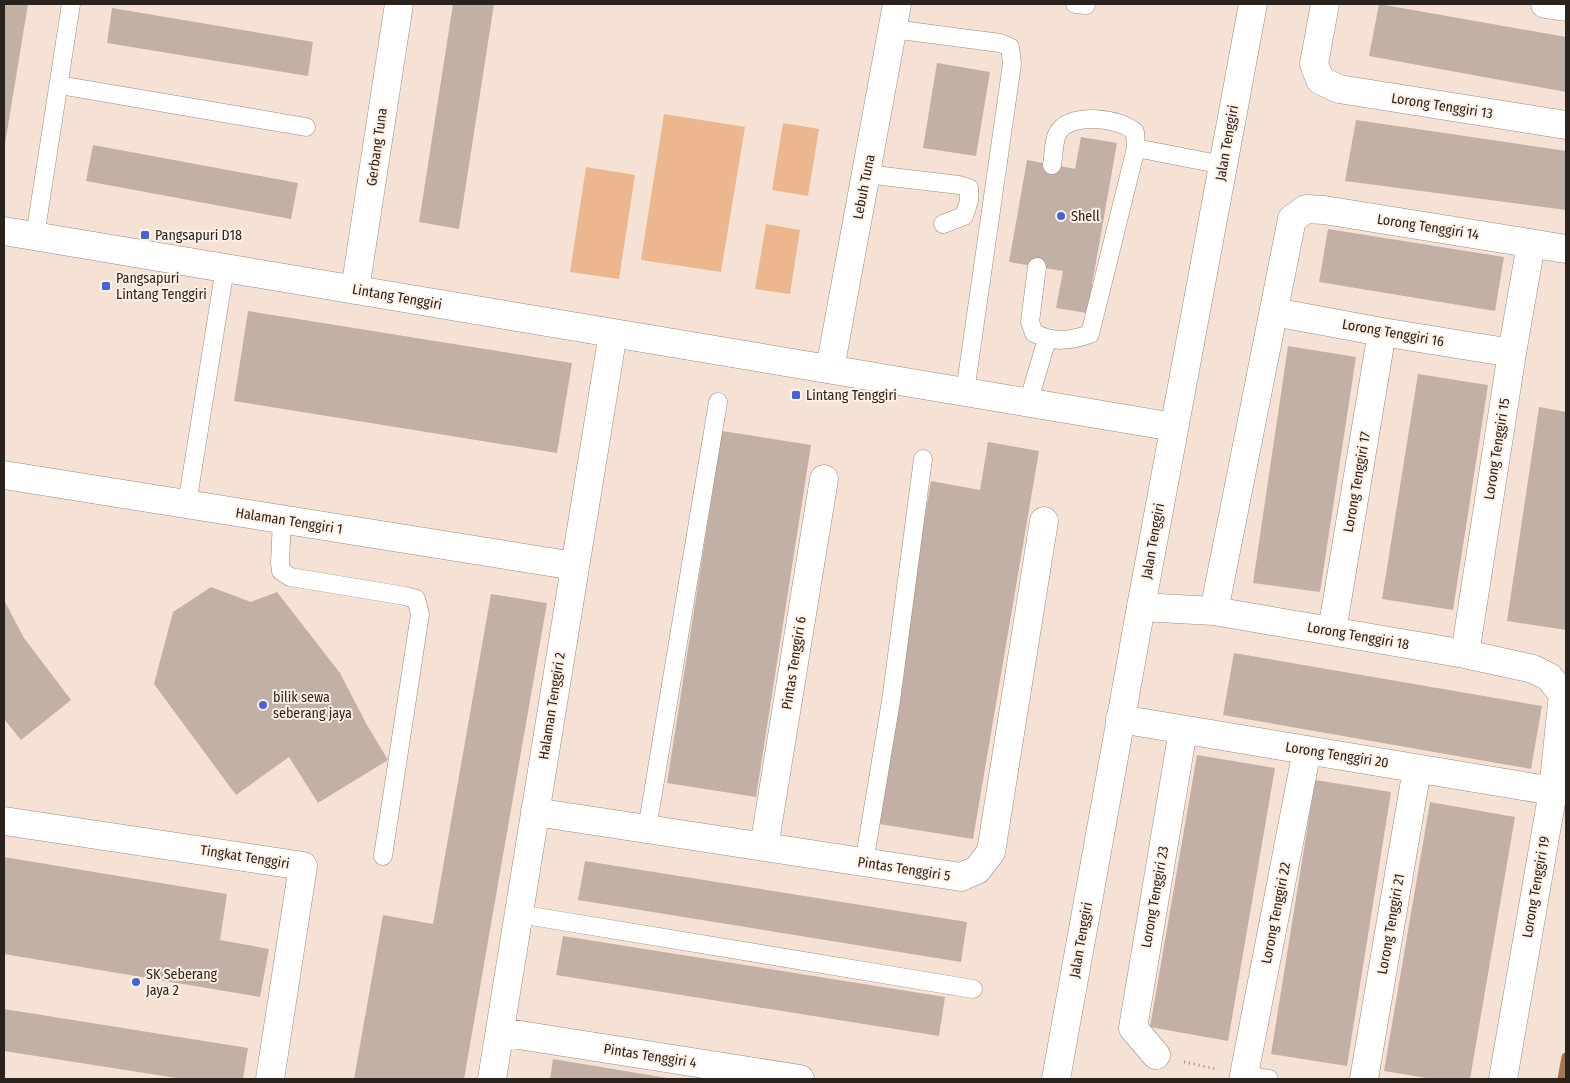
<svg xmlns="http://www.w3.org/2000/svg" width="1570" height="1083" viewBox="0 0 1570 1083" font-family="'Fira Sans Condensed',sans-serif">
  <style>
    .green { fill: #ecb78f }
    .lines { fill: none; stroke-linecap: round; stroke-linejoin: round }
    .stream { stroke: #a7754e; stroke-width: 9 }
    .building { fill: #c3b0a4 }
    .lane-casing { stroke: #9c8a7e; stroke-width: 19 }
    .street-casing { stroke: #9c8a7e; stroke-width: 29 }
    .secondary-casing { stroke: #9c8a7e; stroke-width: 29 }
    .path { stroke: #998b81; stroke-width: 3; stroke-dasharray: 1 4; stroke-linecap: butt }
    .lane { stroke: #fff; stroke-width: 18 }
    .street { stroke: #fff; stroke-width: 28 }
    .secondary { stroke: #fff; stroke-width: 28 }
    .poi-dot { fill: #4365d8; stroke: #fff0e5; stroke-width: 2 }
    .labels { text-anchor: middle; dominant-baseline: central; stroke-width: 4; stroke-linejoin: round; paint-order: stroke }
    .street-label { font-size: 14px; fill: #29221d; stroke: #fff0e5 }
    .poi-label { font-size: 14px; fill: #29221d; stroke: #fff0e5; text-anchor: start }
  </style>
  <rect width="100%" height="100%" fill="#f5e2d4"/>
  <path class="green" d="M664 114 745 127 721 272 641 260Z
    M783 123 819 129 808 196 772 190Z
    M586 167 635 175 619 279 570 272Z
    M766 224 800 230 790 294 755 289Z"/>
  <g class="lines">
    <path class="stream" d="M1562 1079 1566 1057"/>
  </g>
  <path class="building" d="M4 4H28L5 144H4Z
    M453 4H494L459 229 419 222Z
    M1379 4 1566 37V92L1369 56Z
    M112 8 313 42 308 76 107 43Z
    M937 63 990 72 976 156 923 148Z
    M1356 120 1566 151V210L1345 181Z
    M1081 137 1117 143 1087 313 1056 308 1063 271 1009 262 1027 160 1075 169Z
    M93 145 298 183 291 219 86 181Z
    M1328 229 1504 257 1495 311 1319 282Z
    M248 311 572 363 557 453 234 401Z
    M1288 346 1356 357 1320 592 1253 583Z
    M1418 374 1488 385 1453 610 1382 599Z
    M1539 407 1566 412V630L1507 621Z
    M722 431 811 445 756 797 667 783Z
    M988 442 1039 451 973 839 873 823 931 481 980 490Z
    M211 587 251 602 277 592 340 673 367 725 388 760 318 803 289 757 236 795 154 684 173 612Z
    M491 594 547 603 464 1079H354L383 915 433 924Z
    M4 600 24 638 71 700 21 740 4 719Z
    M1234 653 1542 706 1531 769 1223 715Z
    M1197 755 1275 768 1228 1041 1150 1027Z
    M1315 780 1391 792 1347 1066 1271 1054Z
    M1430 802 1515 817 1470 1079H1433L1384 1071Z
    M4 857 227 894 220 940 269 949 260 997 4 954Z
    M585 861 967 922 961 962 578 900Z
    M563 936 945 997 939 1036 556 975Z
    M4 1009 248 1048 243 1079H183L4 1051Z
    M553 1059 667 1078V1079H550Z"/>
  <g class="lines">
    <g class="lane-casing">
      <path id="lane" d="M1075 4 1086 5
        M893 29 1000 43 1010 47 1012 64 965 392
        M59 85 306 127
        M1136 148 1223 165
        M866 174 959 185 969 188V201L964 216 943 224
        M35 236 71 4
        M1037 267 1030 322 1034 333C1054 343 1069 341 1090 334L1136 148 1135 132C1120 118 1073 112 1059 131 1053 139 1054 155 1052 165
        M1028 403 1047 339
        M187 504 225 268
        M282 520 280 563 281 571 290 577 405 596 416 599 420 614 383 856
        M647 829 718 402
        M864 863 891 701 923 459
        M519 914 973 989
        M1244 1075 1269 1079"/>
    </g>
    <g class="street-casing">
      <path id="street" d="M1325 4 1314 64 1320 80 1339 89 1566 125
        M1545 4 1566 7
        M4 231 1174 427
        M355 290 399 4
        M1274 312 1382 332 1512 353
        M830 369 897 4
        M4 475 575 566
        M1141 607 1214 611 1465 654 1533 669 1549 677 1563 694 1553 791 1503 1079
        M1214 611 1292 219 1306 209 1324 210 1566 249
        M1332 631 1382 332
        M1465 654 1512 353 1531 244
        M1120 719 1553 791
        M535 812 961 877 977 870 991 852 1044 521
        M4 821 303 866 270 1079
        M764 847 824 479
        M500 1032 800 1079
        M1156 1055 1133 1028 1183 730
        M1244 1075 1307 750
        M492 1079 613 333
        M1364 1079 1417 769"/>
    </g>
    <g class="secondary-casing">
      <path id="secondary" d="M1056 1079 1141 607 1253 4"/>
    </g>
    <path class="path" d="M1184 1062 1217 1069"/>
    <use href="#lane" class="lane"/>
    <use href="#street" class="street"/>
    <use href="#secondary" class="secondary"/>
  </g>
  <g class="poi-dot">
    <circle cx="1061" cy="216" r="5"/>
    <rect x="140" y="230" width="10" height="10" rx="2.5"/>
    <rect x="101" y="281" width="10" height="10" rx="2.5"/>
    <rect x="791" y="390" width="10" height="10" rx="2.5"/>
    <circle cx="263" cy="705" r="5"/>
    <circle cx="136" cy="982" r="5"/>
  </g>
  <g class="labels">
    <g class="street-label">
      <text transform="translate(1442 106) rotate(9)">Lorong Tenggiri 13</text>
      <text transform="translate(1227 143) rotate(-80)">Jalan Tenggiri</text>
      <text transform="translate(377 147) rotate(-82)">Gerbang Tuna</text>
      <text transform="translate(864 187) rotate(-79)">Lebuh Tuna</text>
      <text transform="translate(1428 227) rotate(9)">Lorong Tenggiri 14</text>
      <text transform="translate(397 297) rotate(10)">Lintang Tenggiri</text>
      <text transform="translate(1393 333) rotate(10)">Lorong Tenggiri 16</text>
      <text transform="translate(1497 449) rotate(-81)">Lorong Tenggiri 15</text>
      <text transform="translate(1357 482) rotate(-80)">Lorong Tenggiri 17</text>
      <text transform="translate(289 521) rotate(9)">Halaman Tenggiri 1</text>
      <text transform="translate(1153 541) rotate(-80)">Jalan Tenggiri</text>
      <text transform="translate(1358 636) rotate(10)">Lorong Tenggiri 18</text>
      <text transform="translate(794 663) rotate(-81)">Pintas Tenggiri 6</text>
      <text transform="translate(552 706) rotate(-81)">Halaman Tenggiri 2</text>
      <text transform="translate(1337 755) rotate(9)">Lorong Tenggiri 20</text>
      <text transform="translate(245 857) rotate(9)">Tingkat Tenggiri</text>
      <text transform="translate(904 869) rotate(9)">Pintas Tenggiri 5</text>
      <text transform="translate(1536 887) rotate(-80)">Lorong Tenggiri 19</text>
      <text transform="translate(1155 897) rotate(-80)">Lorong Tenggiri 23</text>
      <text transform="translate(1276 913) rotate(-79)">Lorong Tenggiri 22</text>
      <text transform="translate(1391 924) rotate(-80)">Lorong Tenggiri 21</text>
      <text transform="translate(1081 940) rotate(-80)">Jalan Tenggiri</text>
      <text transform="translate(650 1056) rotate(9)">Pintas Tenggiri 4</text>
    </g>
    <g class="poi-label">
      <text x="1071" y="216">Shell</text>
      <text x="155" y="235">Pangsapuri D18</text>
      <text x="116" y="278">Pangsapuri<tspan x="116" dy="16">Lintang Tenggiri</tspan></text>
      <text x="806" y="395">Lintang Tenggiri</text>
      <text x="273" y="697">bilik sewa<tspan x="273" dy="16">seberang jaya</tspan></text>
      <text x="146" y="974">SK Seberang<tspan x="146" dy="16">Jaya 2</tspan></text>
    </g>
  </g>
  <rect width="1570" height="1083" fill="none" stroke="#29221d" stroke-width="10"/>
</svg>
